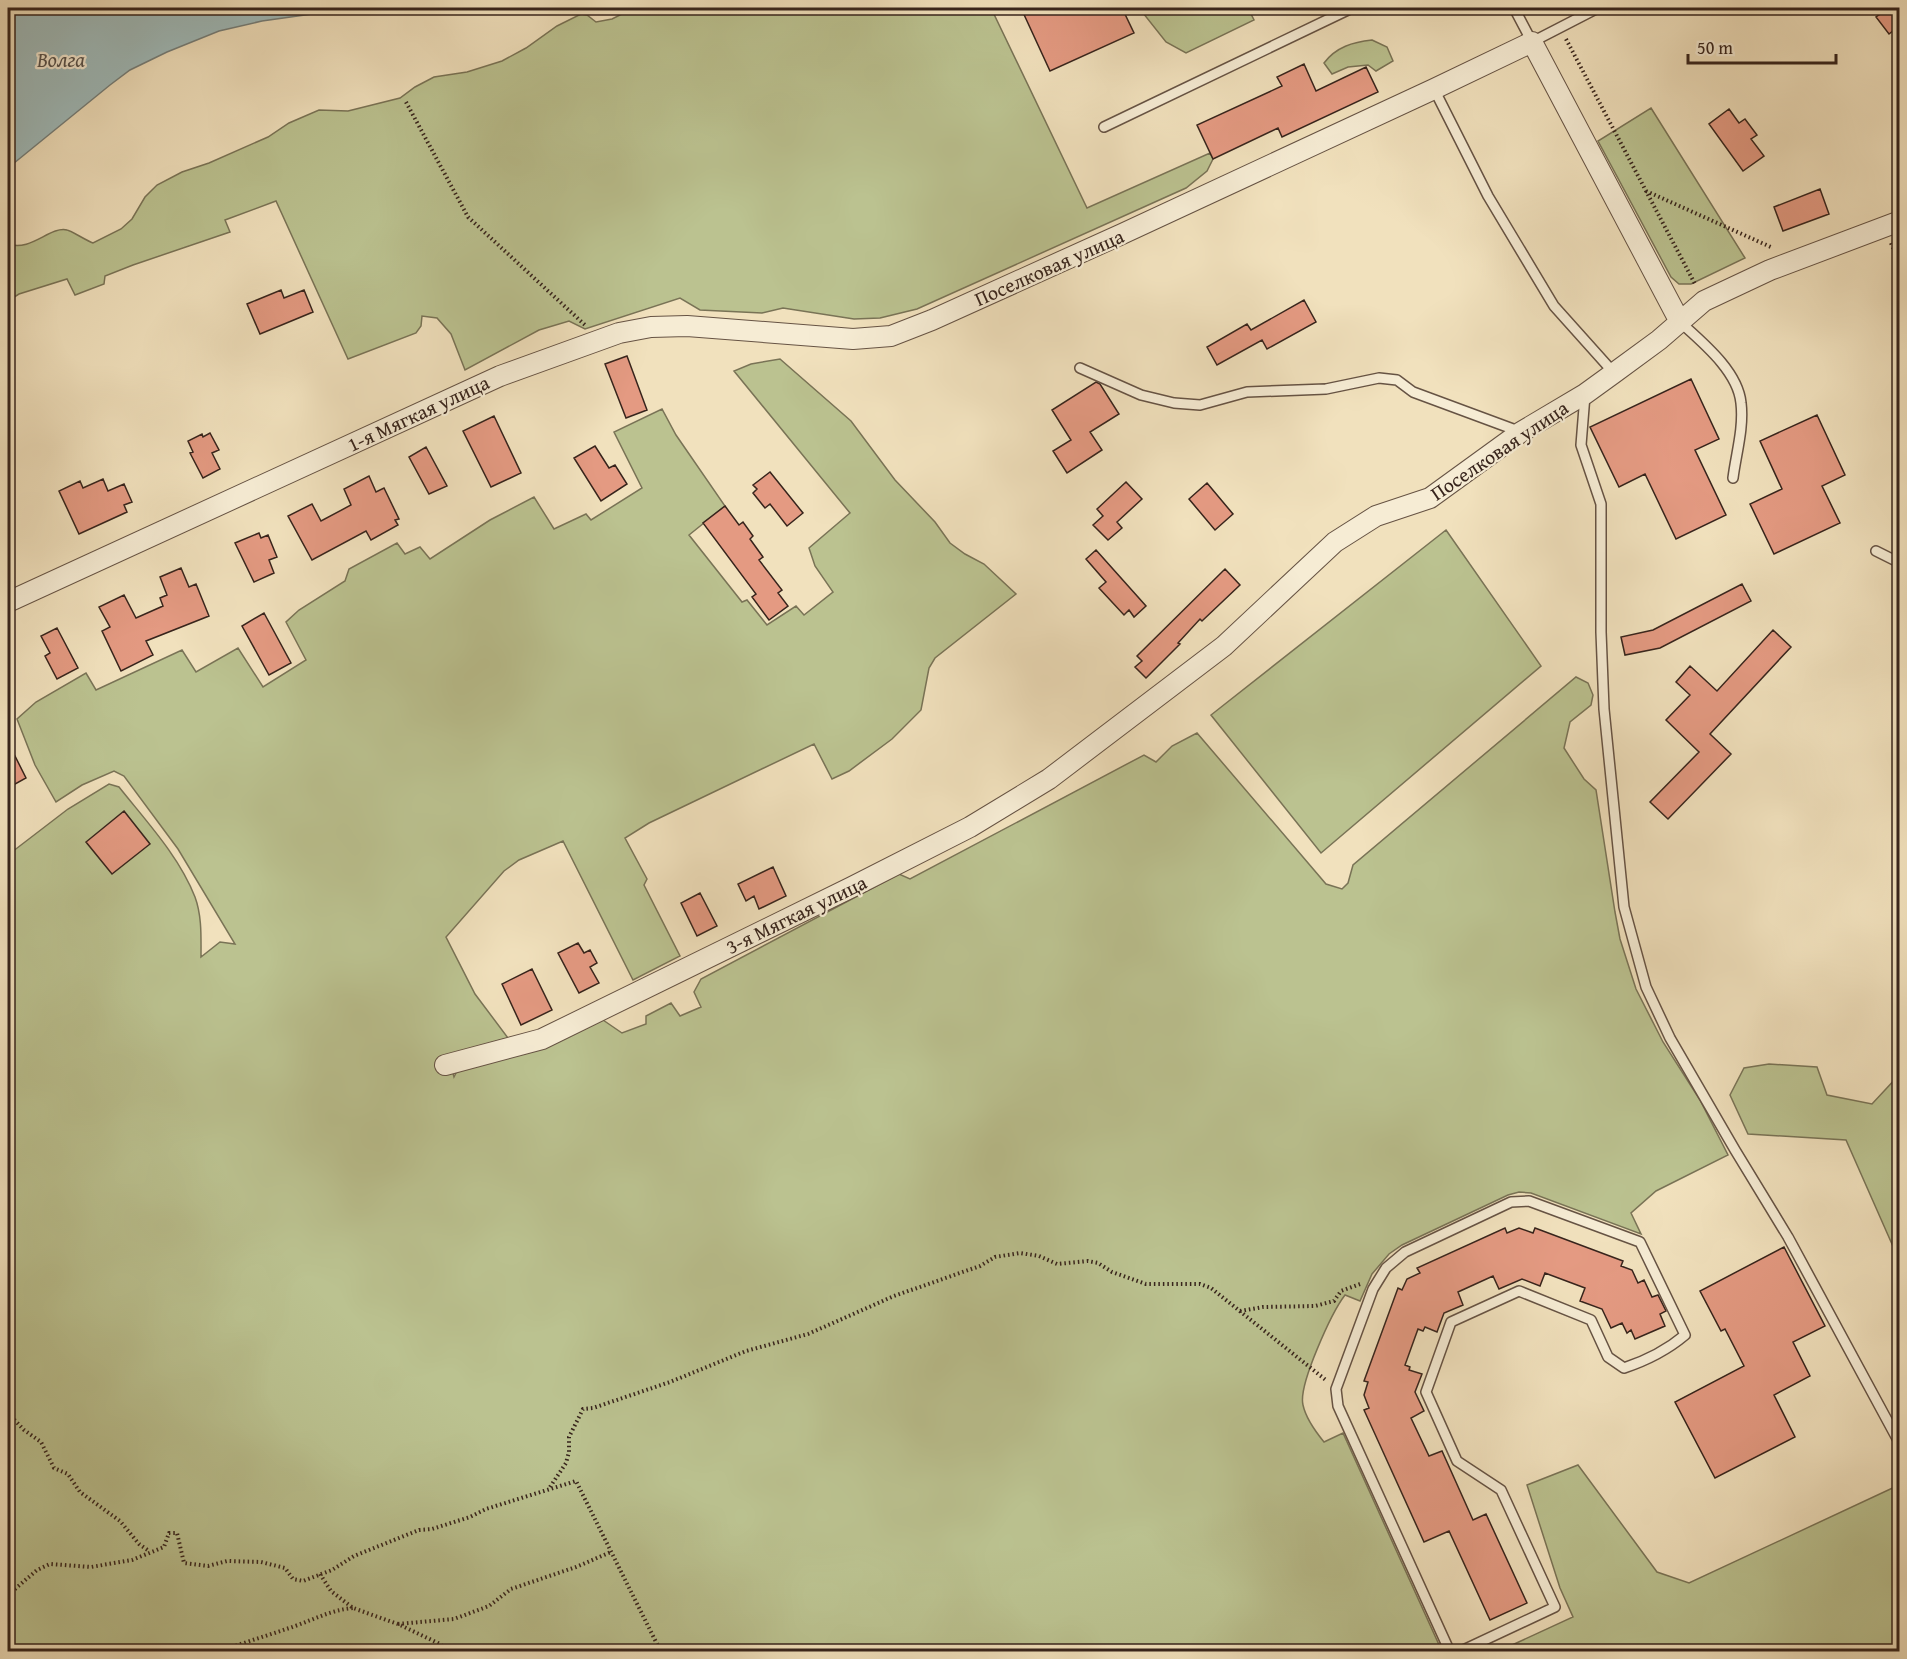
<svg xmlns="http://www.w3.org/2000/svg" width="1907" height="1659" viewBox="0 0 1907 1659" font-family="'Gentium Book Plus',serif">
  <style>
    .green { fill: #bbc290; stroke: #797356; stroke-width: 1.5 }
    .water { fill: #9fbbbb; stroke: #757f7b; stroke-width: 1.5 }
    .building { fill: #e49a82; stroke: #37241c; stroke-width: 1.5 }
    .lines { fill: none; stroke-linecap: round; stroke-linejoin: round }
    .service-casing { stroke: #665344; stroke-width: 12 }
    .minor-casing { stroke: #665344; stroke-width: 22 }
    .path { stroke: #37241c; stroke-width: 4; stroke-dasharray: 1.5 3; stroke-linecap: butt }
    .service { stroke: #f6ecd4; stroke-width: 9 }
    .minor { stroke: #f6ecd4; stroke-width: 20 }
    .labels { text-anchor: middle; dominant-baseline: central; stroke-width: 4.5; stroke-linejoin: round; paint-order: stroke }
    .street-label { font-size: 20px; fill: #37241c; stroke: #f6ecd4 }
    .water-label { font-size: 21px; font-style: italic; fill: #56514c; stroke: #f6ecd4 }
  </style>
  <rect width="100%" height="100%" fill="#f1e1bd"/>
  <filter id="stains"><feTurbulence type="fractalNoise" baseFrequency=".00333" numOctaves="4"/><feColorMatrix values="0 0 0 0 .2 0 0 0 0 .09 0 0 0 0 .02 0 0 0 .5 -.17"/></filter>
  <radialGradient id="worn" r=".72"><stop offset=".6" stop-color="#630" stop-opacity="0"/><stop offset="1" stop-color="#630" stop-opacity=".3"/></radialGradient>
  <path class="green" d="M634 8H991L1087 208 1210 153 1213 159 1207 171 1186 188 917 309 880 318 854 319 783 308 762 313 700 310 680 298 585 329 569 321 539 330 465 370 451 334 437 318 422 316 421 326 416 333 348 359 276 201 225 220 230 232 133 265 105 276 104 284 75 295 67 279 19 294 8 301V244C31 252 50 226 67 230 70 230 87 241 93 243L121 229 132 219 145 197 157 185 182 172 209 163 268 137 289 123 319 110 348 111 400 98 415 87 434 77 467 72 502 61 526 48 557 26 581 14 587 15 596 22 612 19Z
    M1142 8H1248L1254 20 1186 53 1166 42 1143 13Z
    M1372 40 1387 47 1393 61 1376 71 1368 65 1348 67 1332 74 1324 63C1336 47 1353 42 1372 40Z
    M1651 108 1745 258 1691 284H1679L1671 277 1598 141Z
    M780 359 851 421 895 480 935 522 950 543 965 554 984 564 1016 594 935 658 929 668 921 710 892 739 849 771 832 779 814 744 649 823 625 838 647 879 644 885 680 956 633 980 563 841 519 860 504 871 446 937 475 994 508 1038 448 1055 454 1077 458 1069 543 1048 603 1020 622 1033 646 1024V1016L671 1003 680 1016 701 1007 694 992 701 979 899 874 910 879 1144 755 1156 762 1172 746 1197 733 1326 884 1342 889 1348 883 1353 865 1576 677 1588 683 1593 695 1591 705 1570 722 1564 748 1584 779 1596 790 1615 912 1620 939 1636 989 1663 1042 1700 1100 1728 1155 1656 1191 1631 1213 1641 1234 1531 1193 1519 1192 1508 1195 1402 1245 1389 1254 1372 1274 1360 1301 1345 1295C1332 1312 1298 1385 1303 1405 1306 1419 1315 1431 1324 1442L1343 1433 1440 1647 1432 1652H8V855L68 809 109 784 119 787C146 821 179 856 195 897 202 916 201 937 201 957L220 942 235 944 178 849 124 776 114 771 82 785 56 802 35 765 17 719 36 702 86 673 96 690 182 650 196 672 238 648 263 687 306 660 286 622 299 610 345 581 349 569 397 543 405 554 420 547 430 559 490 520 534 497 554 529 586 514 591 520 642 488 614 432 662 409 676 435 725 506 689 535 742 602 747 600 767 625 796 606 804 615 833 592 815 566 809 548 850 513 734 371 751 364Z
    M1446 530 1541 666 1321 853 1211 715Z
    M1769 1064 1817 1067 1827 1095 1872 1104 1899 1075V1260L1846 1140 1748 1134 1730 1095 1744 1068Z
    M1578 1465 1657 1572 1689 1583 1899 1485V1651H1499L1573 1617 1560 1588 1527 1485Z"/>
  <path class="water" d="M8 8H355L262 21 219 31 167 52 130 70 110 85 8 168Z"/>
  <path class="building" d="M1021 8H1122L1134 33 1050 71Z
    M1889 8H1899V26L1889 34 1876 17Z
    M1304 64 1316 91 1366 67 1378 92 1282 137 1278 128 1213 159 1197 125 1282 86 1277 77Z
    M1729 109 1739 123 1745 119 1757 135 1751 139 1764 156 1743 171 1709 124Z
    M1820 189 1829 214 1783 231 1774 207Z
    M281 290 284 298 304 290 313 312 260 334 247 304Z
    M1304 300 1316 322 1267 349 1262 340 1217 365 1207 347 1247 324 1251 330Z
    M627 356 647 410 626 418 605 364Z
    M1691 379 1719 439 1695 450 1726 515 1676 539 1645 474 1619 487 1590 427Z
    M1096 382 1100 384 1119 414 1090 432 1102 450 1067 473 1053 451 1071 440 1052 410Z
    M1817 415 1845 475 1822 486 1840 523 1774 554 1750 504 1782 489 1760 441Z
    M494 416 521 473 491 487 463 431Z
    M210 433 219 450 212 453 220 469 203 478 190 453 193 452 188 441 202 434 203 437Z
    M595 446 609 468 615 465 627 484 601 501 574 458Z
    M426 447 447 486 429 494 409 457Z
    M770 472 803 513 787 526 770 504 765 508 753 493 757 489 753 485Z
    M369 476 376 492 384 488 399 519 395 520 398 525 371 540 366 531 312 560 288 516 312 504 321 521 351 505 344 489Z
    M103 479 108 491 124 484 132 502 124 505 127 512 79 534 59 491 80 481 83 488Z
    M1126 482 1142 499 1117 522 1122 528 1108 540 1093 525 1103 516 1097 509Z
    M1207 483 1233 514 1215 530 1189 499Z
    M725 506 739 525 743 522 753 536 750 539 763 557 759 560 782 590 778 593 788 606 769 620 752 597 756 594 703 523Z
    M259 533 261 538 268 535 277 557 269 560 274 573 254 582 235 543Z
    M1096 550 1146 606 1134 617 1129 610 1124 615 1099 588 1106 582 1086 559Z
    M181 568 189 587 196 584 209 616 146 641 153 655 121 671 102 631 110 627 99 607 124 595 136 618 163 606 160 598 167 595 160 577Z
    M1225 569 1240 585 1202 621 1200 619 1178 643 1180 644 1146 678 1135 667 1142 661 1137 656Z
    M1742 584 1751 601 1660 648 1625 655 1621 637 1653 630Z
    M264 613 291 663 269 675 242 626Z
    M57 628 78 668 57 679 45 656 50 653 41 636Z
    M1773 630 1791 647 1710 734 1731 754 1668 819 1650 802 1699 752 1666 720 1690 695 1676 682 1690 666 1717 691Z
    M8 742 26 778 8 788Z
    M124 811 150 844 112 874 86 842Z
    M773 867 786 896 759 909 754 896 746 901 738 884Z
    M700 893 717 926 697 936 681 903Z
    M578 943 584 953 590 950 597 963 590 967 599 983 579 993 558 953Z
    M532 969 552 1010 521 1025 502 984Z
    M1505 1228 1507 1233 1519 1228 1533 1233 1535 1228 1623 1261 1621 1266 1632 1270 1638 1283 1644 1280 1652 1297 1658 1295 1666 1311 1660 1314 1665 1326 1635 1339 1631 1330 1627 1333 1622 1323 1611 1328 1602 1309 1580 1301 1585 1288 1545 1273 1540 1286 1522 1279 1499 1289 1493 1276 1458 1292 1463 1305 1444 1313 1437 1332 1425 1327 1423 1331 1418 1329 1405 1365 1410 1367 1409 1370 1422 1374 1415 1392 1424 1411 1411 1418 1429 1456 1442 1451 1473 1520 1486 1514 1527 1603 1490 1620 1449 1531 1424 1542 1364 1410 1369 1408 1364 1395 1368 1382 1364 1381 1398 1288 1402 1290 1407 1279 1420 1273 1417 1268Z
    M1784 1247 1825 1326 1793 1342 1810 1376 1774 1395 1795 1437 1715 1478 1675 1402 1744 1366 1725 1329 1721 1331 1700 1291Z"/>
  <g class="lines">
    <g class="service-casing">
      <path id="service" d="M1514 8 1532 42 1598 8
        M1434 89 1488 196 1554 306 1614 373
        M1104 127 1352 8
        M1680 322C1702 342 1738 371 1741 403 1744 428 1736 454 1733 478
        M1080 368 1141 395 1174 403 1200 405 1247 392 1326 389 1379 378 1397 380 1413 392 1521 432
        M1585 395 1581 445 1601 504V632L1604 709 1624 907 1646 987 1670 1038 1735 1150 1788 1237 1900 1444
        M1876 551 1900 563
        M1450 1652 1338 1406 1336 1389 1373 1289 1386 1268 1405 1252 1511 1202 1529 1201 1640 1242 1685 1335C1666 1351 1648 1360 1624 1368L1608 1357 1591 1320 1519 1291 1451 1322 1426 1392 1457 1461 1501 1490 1555 1607 1459 1652"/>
    </g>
    <g class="minor-casing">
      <path id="minor" d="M8 602 500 376 619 333 651 327 687 326 853 339 891 336 932 320 1122 234 1434 89 1532 42 1680 322
        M445 1065 542 1039 852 887 970 827 1049 779 1224 646 1335 542 1376 516 1430 498 1521 432 1585 394 1614 373 1659 340 1704 301 1770 270 1900 221"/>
    </g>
    <path class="path" d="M1566 39 1695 284
      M406 102 468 217 585 325
      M1646 191 1773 248
      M1891 243 1900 264
      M1240 1311 1263 1307 1315 1306 1334 1301 1341 1291 1360 1284
      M8 1413 24 1430 41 1442 54 1468 68 1474 80 1492 120 1521 139 1544 149 1551
      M550 1487 566 1463 569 1452V1437L583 1409 593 1408 670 1382 746 1351 808 1334 894 1296 980 1266 995 1257 1020 1253 1039 1256 1057 1264 1088 1261 1098 1263 1112 1272 1146 1284H1200L1211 1288 1327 1381
      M320 1574 331 1591 353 1608 398 1624 440 1644 449 1652
      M8 1595 37 1570 50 1564 91 1567 132 1560 164 1547 169 1533H177L184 1563 208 1566 227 1561 261 1562 285 1568 293 1579 303 1581 332 1570 354 1556 419 1530 432 1529 470 1517 486 1509 576 1481 661 1652
      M398 1624 454 1619 489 1606 511 1589 576 1567 611 1552
      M219 1652C244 1642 270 1635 295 1626 315 1619 331 1610 353 1608"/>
    <use href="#service" class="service"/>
    <use href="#minor" class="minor"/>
  </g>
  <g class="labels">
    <g class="street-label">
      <text transform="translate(1049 267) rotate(-24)">Поселковая улица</text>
      <text transform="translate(418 413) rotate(-25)">1-я Мягкая улица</text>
      <text transform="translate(1499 450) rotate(-34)">Поселковая улица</text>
      <text transform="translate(796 914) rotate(-26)">3-я Мягкая улица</text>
    </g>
    <g class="water-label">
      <text x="61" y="59">Волга</text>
    </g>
  </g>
  <rect width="1907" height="1659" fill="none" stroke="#f1e1bd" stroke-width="30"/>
  <rect x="9" y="9" width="1889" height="1641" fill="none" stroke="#37241c" stroke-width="3"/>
  <rect x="15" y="15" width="1877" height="1629" fill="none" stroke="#37241c" stroke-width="1.5"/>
  <path d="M1688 54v9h148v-9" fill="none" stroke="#37241c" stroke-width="3"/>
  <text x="1697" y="54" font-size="18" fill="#37241c" stroke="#f6ecd4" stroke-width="4.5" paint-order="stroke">50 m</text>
  <rect width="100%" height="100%" filter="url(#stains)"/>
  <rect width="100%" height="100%" fill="url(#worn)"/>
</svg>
